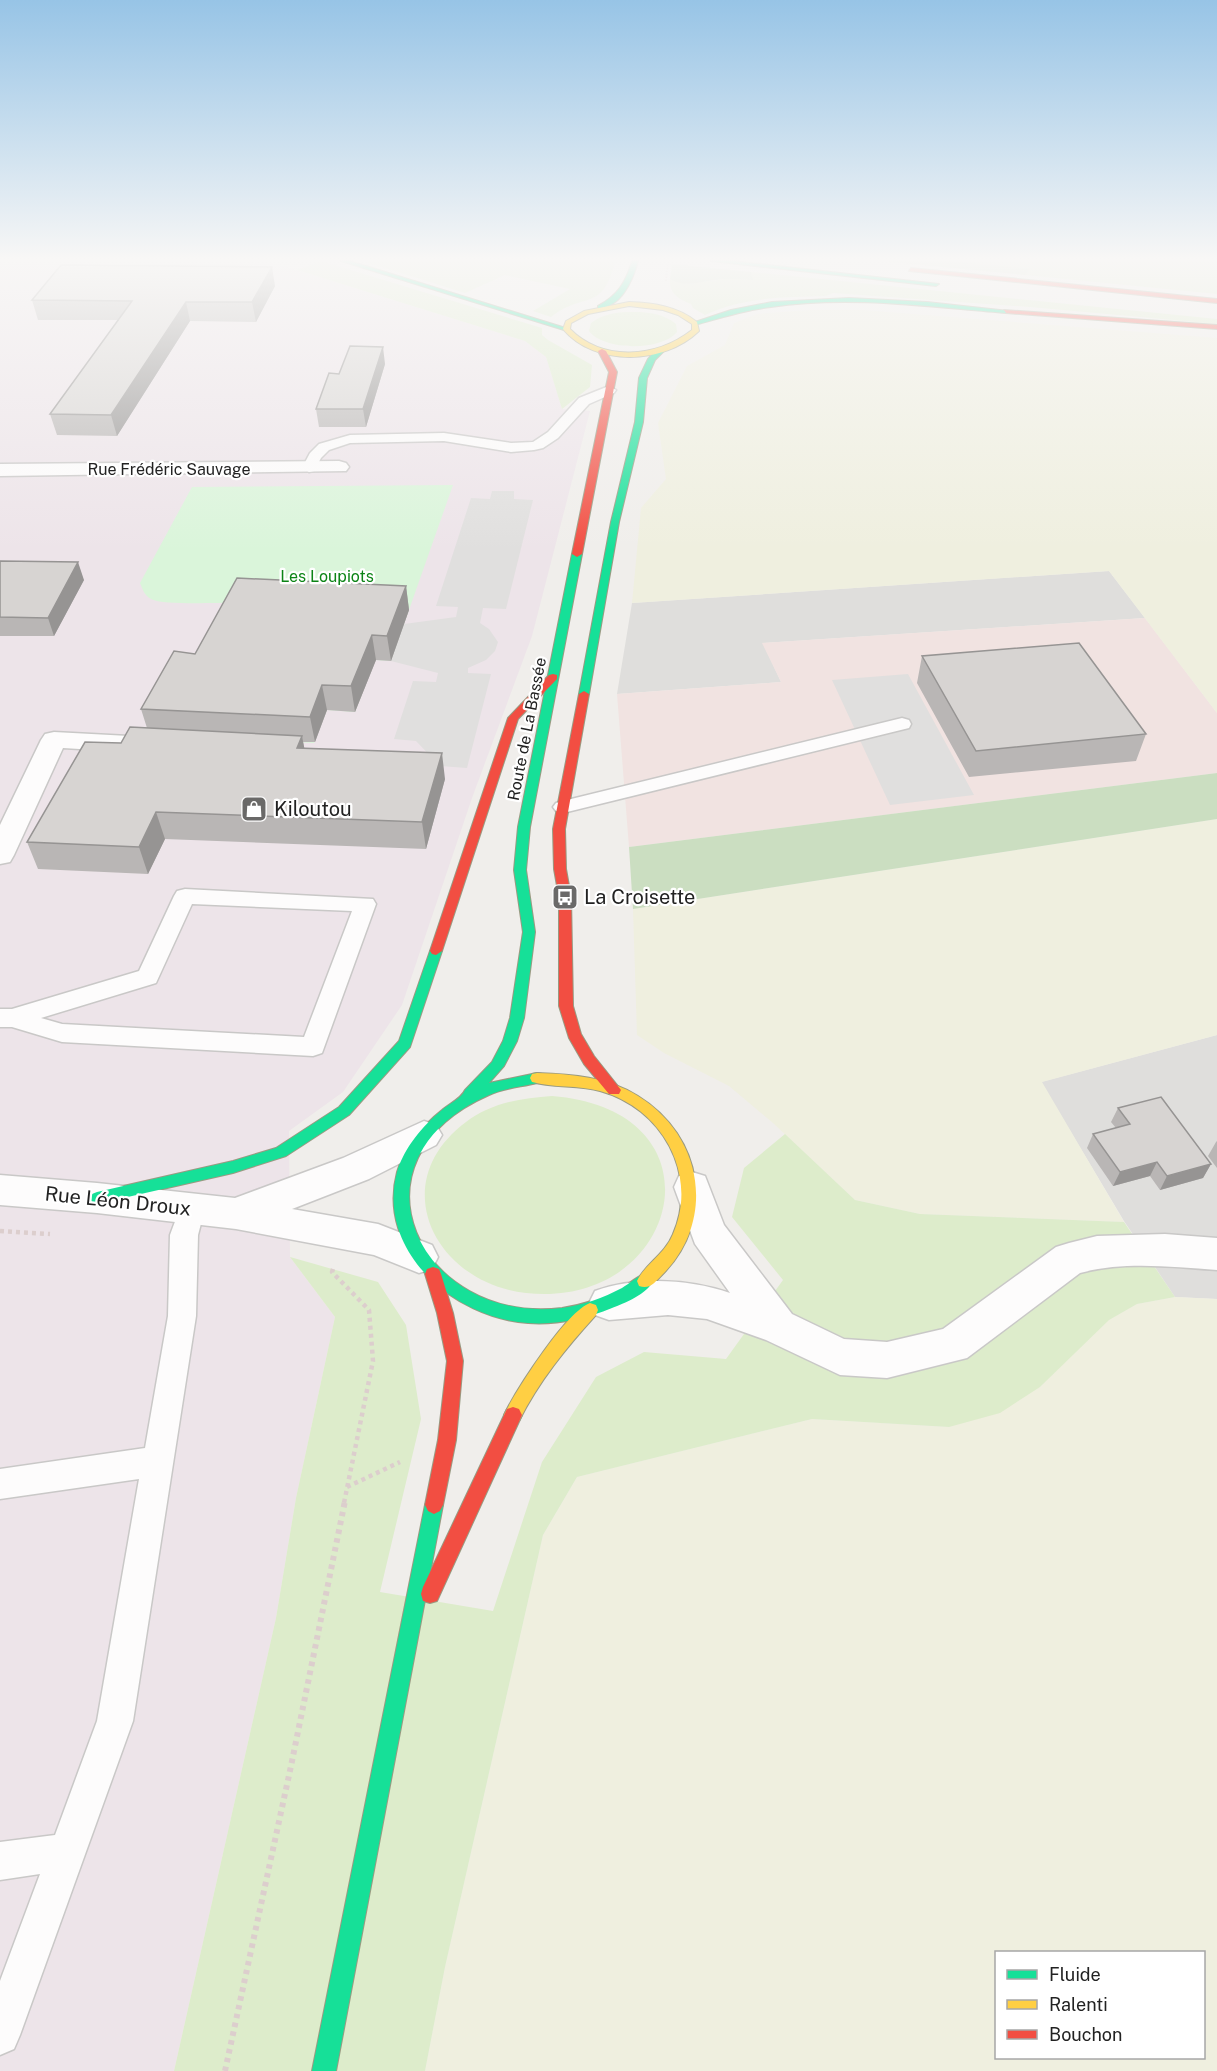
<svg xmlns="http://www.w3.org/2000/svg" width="1217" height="2071" viewBox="0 0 1217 2071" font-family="'Public Sans',sans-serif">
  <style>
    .residential { fill: #dfdedc }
    .commercial { fill: #f1e3e1 }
    .industrial { fill: #ede4e9 }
    .farmland { fill: #efefdf; fill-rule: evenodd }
    .grass { fill: #ddeccb }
    .forest { fill: #cbdec1 }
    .park { fill: #daf5da }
    .parking { fill: #e0dfde }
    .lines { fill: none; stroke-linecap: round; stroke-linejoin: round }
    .lane-casing { stroke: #c9c8c7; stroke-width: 3 }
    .street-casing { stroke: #c9c8c7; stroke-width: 3 }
    .fast-casing { stroke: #999a82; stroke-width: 2 }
    .slow-casing { stroke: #999a82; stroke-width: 2 }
    .jam-casing { stroke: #999a82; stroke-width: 2 }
    .path-far2 { stroke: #dccecd; stroke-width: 2; stroke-dasharray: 1.5 1.5; stroke-linecap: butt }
    .path-far1 { stroke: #dccecd; stroke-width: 4.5; stroke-dasharray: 4 4; stroke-linecap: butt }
    .path { stroke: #dccecd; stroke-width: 6; stroke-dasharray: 4.5 4.5; stroke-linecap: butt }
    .lane { fill: #fdfcfc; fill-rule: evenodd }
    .street { fill: #fdfcfc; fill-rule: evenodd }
    .fast { fill: #16e098; fill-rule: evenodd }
    .slow { fill: #ffcf43; fill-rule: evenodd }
    .jam { fill: #f24e42; fill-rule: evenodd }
    .wall { fill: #b9b6b5 }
    .shaded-wall { fill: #969493 }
    .building { fill: #d7d4d2; stroke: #969493; stroke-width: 1.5 }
    .labels { text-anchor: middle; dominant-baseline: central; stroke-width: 4.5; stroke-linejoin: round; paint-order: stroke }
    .far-street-label { font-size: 16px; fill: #222; stroke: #fff }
    .far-park-label { font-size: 16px; fill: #0c8416; stroke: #fff }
    .poi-label { font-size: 20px; fill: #222; stroke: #fff; text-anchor: start }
    .street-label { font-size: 20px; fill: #222; stroke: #fff }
  </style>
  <rect width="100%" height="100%" fill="#f0eeeb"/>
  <path class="residential" d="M1109 571 1145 618 763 643 781 682 617 694 632 603Z
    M1217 1035V1299L1175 1297 1124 1221 1041 1082Z"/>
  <path class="commercial" d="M1145 618 1217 713V773L629 847 617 694 781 682 762 643Z"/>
  <path class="industrial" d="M0 261H267L525 341 546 357 562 409 590 411 532 636 472 798 402 1005 343 1092 289 1131 290 1257 335 1317 296 1498 276 1618 174 2071H0Z"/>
  <path class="farmland" d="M810 310H862L1217 338V713L1109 571 632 603 641 508 666 479 658 423 687 366 725 345 734 323 757 314Z
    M1217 819V1035L1042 1082 1124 1222 920 1214 855 1200 773 1123 729 1086 664 1053 637 1035 633 909Z
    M1175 1297 1217 1299V2071H425L445 1967 543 1535 577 1477 812 1419 949 1427 1040 1387 1108 1320 1137 1304ZM996 1952H1204V2058H996Z"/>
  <path class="grass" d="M321 261 542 328V335L548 340 592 365 590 387 562 409 546 357 525 341 297 270Z
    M363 261H615C603 313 584 291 551 317L533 311 570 289 505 275 465 293Z
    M950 261H1217V294L1025 275 1029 270Z
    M751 272 1217 319V324L1030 307 833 293 826 296C785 297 742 297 705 315L693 308 691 304C679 299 669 294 670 279L688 284 724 279 752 280Z
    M634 312C649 312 664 314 676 324L677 332C662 351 604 351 589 331L591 323C604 313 619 312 634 312Z
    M552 1096C730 1110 680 1310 526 1293 435 1283 384 1183 466 1122 491 1103 521 1098 552 1096Z
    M785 1134 855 1200 920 1214 1124 1222 1175 1297 1137 1304 1109 1320 1040 1387 1000 1413 949 1427 812 1419 577 1477 543 1535 445 1967 425 2071H174L276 1618 296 1498 335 1317 290 1257 378 1282 406 1325 421 1419 380 1592 493 1611 542 1462 596 1377 644 1352 726 1359 783 1280 732 1217 744 1168Z"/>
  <path class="forest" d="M880 261H950L1030 269 1025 275Z
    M672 264 751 272 753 280C743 280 733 279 723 279 706 280 686 289 670 279Z
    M1217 773V819L633 909 629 847Z"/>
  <path class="park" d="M453 485 391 661 375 660 355 712 327 710 314 743 170 736 242 603C223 602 165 606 151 599 144 595 143 590 140 583L192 487Z"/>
  <path class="parking" d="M492 491H514V499L533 500 506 609 483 608 480 623 489 629 498 642 495 651 486 660 468 668V673L491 674 467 768 440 766 416 741 394 739 413 681 436 682 438 673 391 661 404 624 456 617 458 607 436 606 471 498 490 499Z
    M908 674 974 795 890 805 832 680Z"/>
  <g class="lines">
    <g class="lane-casing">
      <path id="lane" d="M609 386 616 390 614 393 589 404 558 438 543 448 534 450 511 452 444 441 350 443 329 450 321 458 314 471 309 472 302 468 310 453 319 444 350 435 444 433 511 443 533 442 548 432 579 398Z
        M902 718 909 720 911 724 909 728 563 813 556 811 553 807 556 803 563 801Z
        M185 889 373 899 376 904 322 1053 313 1056 62 1042 12 1027H0V1009H12L139 971 174 896 177 891ZM192 904 352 911 304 1037 62 1024 41 1018 156 983Z
        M192 1197 201 1200 205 1208 198 1235 196 1316 133 1721 20 2035 14 2049 0 2055V1981L40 1874 0 1880V1842L55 1835 97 1721 139 1479 0 1499V1469L145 1448 168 1316 170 1235 183 1200Z"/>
    </g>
    <g class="street-casing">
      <path id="street" d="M339 461 346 463 349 467 346 471 0 476V464Z
        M54 732 129 736 138 738 142 744 138 750 129 752 63 748 14 855 10 862 0 864V825L41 740 45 734Z
        M424 1121 436 1125 442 1135 436 1145 369 1179 292 1209 378 1224 432 1245 438 1257 432 1269 419 1273 374 1255 236 1229 97 1213 0 1205V1175L97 1183 235 1198 343 1158Z
        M692 1172 705 1176 724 1225 792 1314 844 1339 887 1342 943 1329 1056 1247 1069 1243 1097 1236 1165 1234 1217 1238V1270C1172 1267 1124 1261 1080 1273L967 1358 887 1378 840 1375 766 1340 707 1319 668 1315 609 1320 595 1315 589 1303 595 1291C636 1276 690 1279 730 1293L695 1244 674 1187 679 1176Z"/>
    </g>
    <g class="fast-casing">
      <path id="fast" d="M341 261H350L569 329 564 330Z
        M632 261H638C633 280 621 308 598 308V306C618 295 626 282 632 261Z
        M711 261H732L939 284 936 286Z
        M849 298 927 302 1009 311 1006 313C929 307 849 295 771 307 745 310 720 318 695 325L692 323 731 310 772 302Z
        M657 349 664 351 655 360 647 378 643 422 619 522 589 694 584 697 579 694 611 522 635 422 639 378 648 359Z
        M577 551 582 554 530 827 526 870 535 932 524 1018 517 1041 504 1066 489 1083 537 1073 542 1074 544 1078 542 1082 537 1083C521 1087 504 1088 489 1095 341 1160 419 1325 562 1308 583 1305 603 1298 622 1288 630 1283 636 1277 645 1274L651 1276 653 1281C647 1294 625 1303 612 1308 585 1319 557 1325 528 1323 454 1318 376 1251 397 1172 404 1148 423 1125 442 1110 450 1103 461 1099 465 1090L492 1062 503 1041 510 1018 523 932 514 870 518 827 572 554Z
        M436 947 442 951 410 1047 349 1115 286 1156 233 1173 97 1204 92 1202 89 1198 92 1194 97 1192 233 1161 276 1148 339 1107 399 1041 430 951Z
        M434 1496 440 1499 443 1505 336 2071H312L425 1505 428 1499Z"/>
    </g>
    <g class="slow-casing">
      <path id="slow" d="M629 302C654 303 677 306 697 322L699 331C664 365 595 367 563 329L566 321 584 311ZM629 306 663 310 678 315 692 324V330C656 358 603 362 570 329L571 323 588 314Z
        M537 1073C571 1074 608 1077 638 1096 703 1136 717 1220 662 1275 655 1282 650 1290 639 1286L637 1281C645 1264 665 1254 673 1234 699 1174 662 1108 600 1091 578 1085 553 1088 532 1082L530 1078 532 1074Z
        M590 1303 596 1305 598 1310 596 1315C566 1348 539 1381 519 1421L513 1423 507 1421 504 1415 507 1409C519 1386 567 1311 590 1303Z"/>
    </g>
    <g class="jam-casing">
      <path id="jam" d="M911 268 1217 299V303L909 271Z
        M1004 310 1217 325V329L1006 313Z
        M602 349 606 351 617 372 582 554 577 557 572 554 609 372 598 351Z
        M553 674 557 675V679L518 719 442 951 436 955 432 954 430 951 508 718 549 675Z
        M584 691 589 694 565 829 566 869 571 897 573 1006 581 1034 594 1056 621 1090 619 1094H609L584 1064 569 1038 559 1006V897L554 869 553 829 579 694Z
        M433 1267 439 1269 441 1274 453 1313 463 1361 456 1440 443 1505 440 1511 434 1514 428 1511 425 1505 438 1440 447 1361 437 1313 425 1274 427 1269Z
        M513 1407 519 1409 522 1415 437 1601 430 1603 423 1601 421 1594 423 1587 507 1409Z"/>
    </g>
    <path class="path-far2" d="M666 281 668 261"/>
    <path class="path-far1" d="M0 1231 50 1234
      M333 1269 332 1272 369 1310 373 1361 344 1503
      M347 1487 400 1462"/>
    <path class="path" d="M225 2071 291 1766 345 1501"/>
    <use href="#lane" class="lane"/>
    <use href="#street" class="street"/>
    <use href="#fast" class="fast"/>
    <use href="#slow" class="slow"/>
    <use href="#jam" class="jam"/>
  </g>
  <path class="wall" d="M275 286 256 322 190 321 117 436 57 435 50 414 118 320H38L32 300Z
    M385 364 366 427H319L316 409Z
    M0 561 84 580 54 636H0Z
    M406 586 409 610 391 661 376 660 355 712 327 710 315 742H303L304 748 445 779 426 849 165 839 148 874 38 869 27 842 121 743 147 728 141 709 195 654Z
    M922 656 1146 734 1136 761 969 777 917 683Z
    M1118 1108 1211 1164 1203 1178 1160 1190 1150 1176 1113 1186 1087 1148 1093 1134 1116 1128 1111 1122Z
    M1217 1141V1168L1208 1156 1216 1142Z"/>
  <path class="shaded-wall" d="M272 267 275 286 256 322 252 302Z
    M186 302 190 321 117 436 111 415Z
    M383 347 385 364 366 427 363 409Z
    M78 562 84 580 54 636 48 618Z
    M406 586 409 610 391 661 387 636Z
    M372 635 376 660 355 712 351 686Z
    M322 685 327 710 315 742 310 717Z
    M302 736 307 762 297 748Z
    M442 753 445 779 426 849 422 822Z
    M156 812 165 839 148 874 139 847Z
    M1157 1162 1150 1176 1113 1186 1120 1172Z
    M1211 1164 1203 1178 1160 1190 1167 1176Z"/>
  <path class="building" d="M61 265 272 267 252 302H186L111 415 50 414 132 301 32 300Z
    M350 346 383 347 363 409H316L329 373 339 374Z
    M0 561 78 562 48 618 0 617Z
    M237 578 406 586 387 636 372 635 351 686 322 685 310 717 141 709 174 651 195 654Z
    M1079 643 1146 734 976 751 922 656Z
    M130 727 302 736 297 748 442 753 422 822 156 812 139 847 27 842 85 742 121 743Z
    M1161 1097 1211 1164 1167 1176 1157 1162 1120 1172 1093 1134 1130 1124 1118 1108Z"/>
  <linearGradient id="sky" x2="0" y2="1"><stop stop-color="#97c4e6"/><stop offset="0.47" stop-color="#f8f7f6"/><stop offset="1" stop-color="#f8f7f6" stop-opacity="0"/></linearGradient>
  <rect width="1217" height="551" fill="url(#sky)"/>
  <defs>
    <g id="shop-square" transform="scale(1.35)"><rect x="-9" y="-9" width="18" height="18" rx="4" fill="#6a6968" stroke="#fff"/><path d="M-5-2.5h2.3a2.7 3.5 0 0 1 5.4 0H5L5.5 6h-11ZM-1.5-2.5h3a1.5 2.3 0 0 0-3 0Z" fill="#fff"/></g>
    <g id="bus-square" transform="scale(1.35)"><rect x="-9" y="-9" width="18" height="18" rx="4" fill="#6a6968" stroke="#fff"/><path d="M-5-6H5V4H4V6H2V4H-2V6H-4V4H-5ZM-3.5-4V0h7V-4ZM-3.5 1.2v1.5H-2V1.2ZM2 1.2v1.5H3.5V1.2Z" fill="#fff"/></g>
  </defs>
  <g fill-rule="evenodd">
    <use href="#shop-square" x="254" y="809"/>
    <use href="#bus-square" x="565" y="897"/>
  </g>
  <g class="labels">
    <g class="far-street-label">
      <text x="169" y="469">Rue Frédéric Sauvage</text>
      <text transform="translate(527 729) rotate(-79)">Route de La Bassée</text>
    </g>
    <g class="far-park-label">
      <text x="327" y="576">Les Loupiots</text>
    </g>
    <g class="poi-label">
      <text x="274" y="809">Kiloutou</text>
      <text x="584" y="897">La Croisette</text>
    </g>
    <g class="street-label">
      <text transform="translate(118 1201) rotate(6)">Rue Léon Droux</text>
    </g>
  </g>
  <rect x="995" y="1951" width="210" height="108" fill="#ffffff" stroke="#a7a7a7" stroke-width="1.5"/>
  <rect x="1007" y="1970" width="30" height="9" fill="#16e098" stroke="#a7a7a7" stroke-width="1.5"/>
  <text x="1049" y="1981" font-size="18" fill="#222222">Fluide</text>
  <rect x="1007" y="2000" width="30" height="9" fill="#ffcf43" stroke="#a7a7a7" stroke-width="1.5"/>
  <text x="1049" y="2011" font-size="18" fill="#222222">Ralenti</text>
  <rect x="1007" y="2030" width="30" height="9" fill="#f24e42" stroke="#a7a7a7" stroke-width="1.5"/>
  <text x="1049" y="2041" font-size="18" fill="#222222">Bouchon</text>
</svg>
